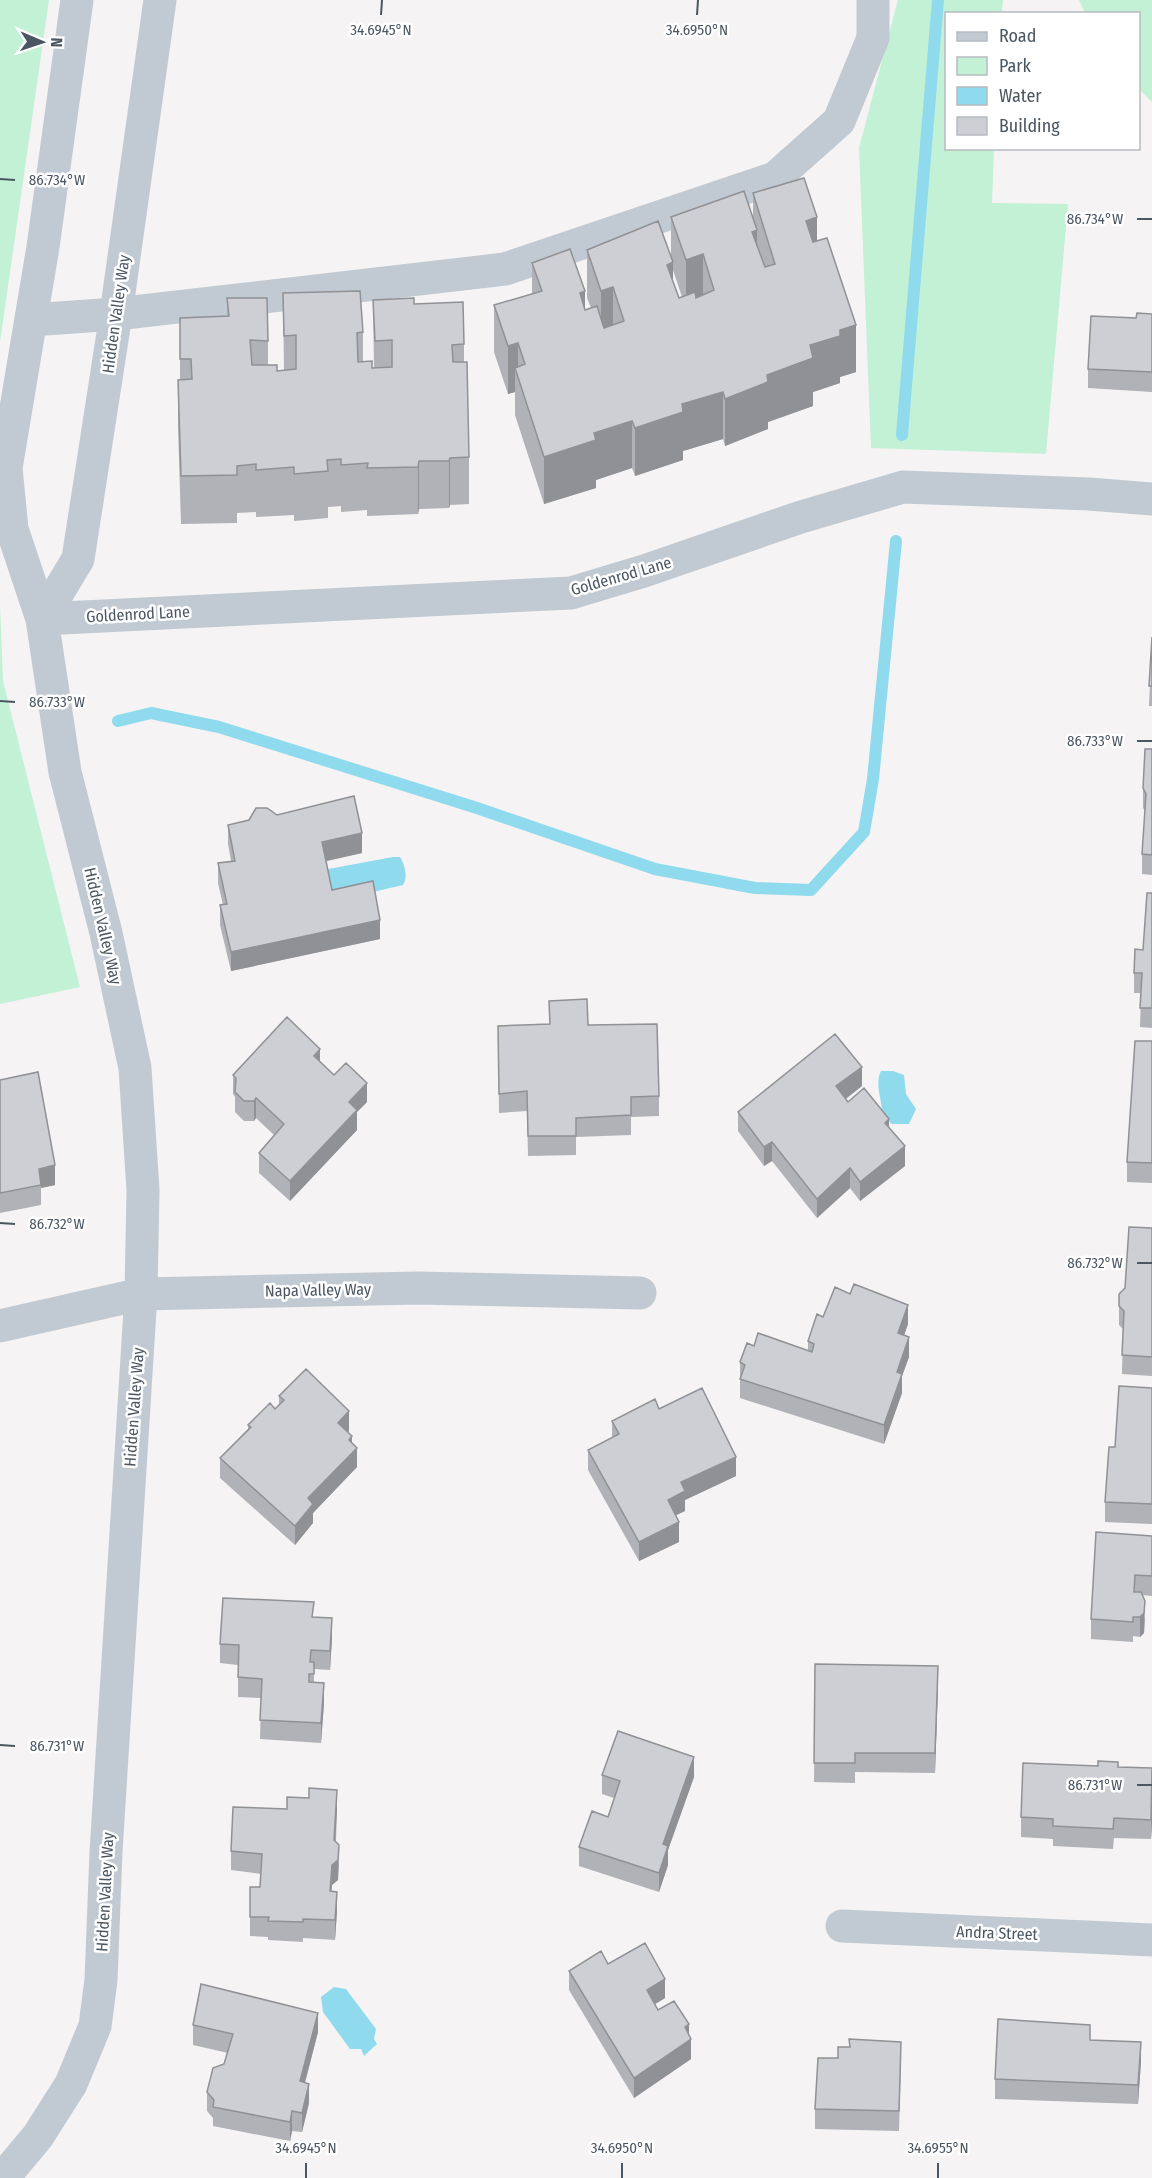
<svg xmlns="http://www.w3.org/2000/svg" width="1152" height="2178" viewBox="0 0 1152 2178" font-family="'Fira Sans Condensed',sans-serif">
  <style>
    .green { fill: #c3f1d5 }
    .water { fill: #90daee }
    .lines { fill: none; stroke-linecap: round; stroke-linejoin: round }
    .stream { stroke: #90daee; stroke-width: 12 }
    .minor { stroke: #c1cad2; stroke-width: 33 }
    .wall { fill: #b0b2b7; fill-rule: evenodd }
    .shaded-wall { fill: #909195 }
    .building { fill: #cdcfd5; stroke: #909195; stroke-width: 1.5 }
    .ticks { fill: none; stroke: #4a5661; stroke-width: 2 }
    .labels { text-anchor: middle; dominant-baseline: central; stroke-width: 5; stroke-linejoin: round; paint-order: stroke }
    .street-label { font-size: 16px; fill: #4a5661; stroke: #fff }
    .ticks-label { font-size: 15px; text-anchor: middle; fill: #4a5661; stroke: #fff; stroke-width: 5; stroke-linejoin: round; paint-order: stroke }
  </style>
  <rect width="100%" height="100%" fill="#f5f3f3"/>
  <path class="green" d="M0 0H49L0 342Z
    M898 0H1003L1002 13 946 14V148L994 149 992 203 1068 204 1046 454 871 448 859 148Z
    M1079 0H1152V102L1139 89 1138 14 1085 13Z
    M0 604 3 681 80 987 0 1004Z"/>
  <path class="water" d="M393 857H400C405 864 408 878 403 885L360 895 338 913 323 870Z
    M881 1071H893L904 1075 906 1094 916 1109 909 1124H892L882 1116C883 1101 874 1085 881 1071Z
    M334 1987 346 1989 376 2029 374 2039 377 2044 364 2056 361 2049H350L323 2012 321 1997Z"/>
  <g class="lines">
    <path class="stream" d="M902 435 938 0
      M118 721 151 713 219 727 477 808 655 869 755 888 811 890 864 832 873 779 896 541"/>
    <path class="minor" d="M31 320 116 314 505 269 775 178 839 121 873 38V0
      M42 619 571 593 644 571 801 517 903 487 1089 494 1152 499
      M42 619 78 559 116 314 160 0
      M0 1326 141 1294 418 1288 640 1293
      M842 1926 1152 1940
      M3 2178 38 2136 71 2084 95 2026 101 1980 106 1852 141 1294 143 1190 135 1068 106 933 65 772 42 619 12 529 6 468 43 247 77 0"/>
  </g>
  <path class="wall" d="M753 193 817 241 856 372 840 377V383L813 392V406L768 422V429L725 446 723 439 683 451V460L635 476 632 468 596 480V488L544 504 515 415V392L508 394 494 352V305L532 294V263L585 309V310L591 308 587 298V250L671 256V217L753 218ZM673 270 682 297 679 298 673 282Z
    M283 293 363 332V362L372 368H374L373 300 414 304 464 344V362L469 457V504L450 505 449 508 419 509 418 514 367 516V510L341 512V506L328 507V518L294 521V515L256 517V512L237 513V523L181 524 178 427V380H180V318L227 316V298L268 341V365L277 371 284 370Z
    M1152 314V392L1088 388V369L1136 318Z
    M1152 637V706H1149Z
    M1152 749V875L1142 874V854L1145 811 1143 808V788Z
    M277 815 362 853 326 861 332 890 380 939 231 971 220 925V905H223L218 883V863L231 861 228 844V825Z
    M1152 893V1028L1140 1027 1141 993H1134V973L1143 950Z
    M549 1001 588 1025 659 1096V1116L631 1117V1135L576 1137V1155L528 1156 527 1111 499 1113 498 1026 549 1024Z
    M1152 1041V1183L1127 1182V1162Z
    M320 1062 334 1075 367 1102 357 1112V1130L290 1201 259 1173V1153L274 1135 256 1118 254 1121H244L235 1112V1097L233 1094V1075Z
    M0 1080 55 1185 41 1188V1205L0 1213Z
    M862 1086 846 1099 848 1102 889 1127 905 1166 860 1201 850 1188 817 1218 772 1161 764 1166 738 1131V1112Z
    M1152 1228V1376L1122 1374 1123 1329 1119 1325V1294L1125 1288Z
    M908 1324 904 1335 909 1357 902 1376V1393L884 1444 740 1398V1362L754 1346 808 1350V1341Z
    M1152 1388V1524L1105 1522V1502L1115 1447Z
    M279 1396 349 1431 348 1432 352 1443 357 1467 313 1513V1523L295 1545 220 1478V1458L248 1429V1425L275 1409 279 1405Z
    M659 1409 736 1476 685 1500V1511L676 1515 679 1542 639 1561 588 1470V1450L612 1438V1421Z
    M1152 1536V1596L1142 1595 1145 1621 1144 1633 1140 1637 1133 1636V1642L1091 1639V1619Z
    M314 1617 332 1638 330 1670 314 1669V1682L324 1703 321 1743 260 1739 261 1698 238 1697V1665L220 1663V1644Z
    M815 1664 938 1685 935 1773 855 1772V1783L814 1782Z
    M1118 1767 1152 1768V1822L1151 1839 1114 1838 1113 1849 1053 1846V1839L1021 1837V1817Z
    M602 1775 694 1777 668 1850V1865L659 1892 579 1866V1847L608 1817 614 1798 602 1794Z
    M287 1809 337 1810 336 1841 339 1864 338 1880 332 1885 331 1891 337 1911 335 1940 303 1938V1942L268 1940V1937L250 1936V1887H260L261 1874 231 1870V1851Z
    M608 1964 665 1998 655 2004 658 2010 689 2034 691 2059 634 2098 569 1990V1971Z
    M193 2025 318 2032 305 2083 309 2103 302 2132 292 2131 290 2141 213 2126V2118L207 2111V2092L224 2064 228 2053 193 2045Z
    M1090 2040 1141 2061 1138 2104 995 2099V2079Z
    M901 2061 899 2131 815 2129V2109Z"/>
  <path class="shaded-wall" d="M817 217V265L806 221Z
    M757 230V278L752 232Z
    M703 254V302L686 308V260Z
    M673 262V310L667 265Z
    M613 287V334L601 338V291Z
    M585 291V338L580 293Z
    M856 325V372L840 377V383L813 392V406L768 422V429L725 446V399L767 375 810 345 840 330Z
    M518 343V378L515 368V392L508 394V346Z
    M723 392V439L683 451V460L635 476V428L682 404Z
    M632 421V468L596 480V488L544 504V457L594 433Z
    M450 458V505L449 508V461Z
    M419 461V509L418 514V467Z
    M362 833V853L322 862V842Z
    M380 920V939L231 971V952Z
    M320 1049V1069L314 1056Z
    M862 1067V1086L836 1106V1086Z
    M367 1083V1102L357 1112V1130L290 1201V1181L349 1102Z
    M256 1098V1118L254 1121V1101Z
    M889 1119V1139L885 1123Z
    M772 1142V1161L764 1166V1147Z
    M905 1146V1166L860 1201V1182Z
    M55 1165V1185L41 1188 39 1169Z
    M850 1168V1188L817 1218V1199Z
    M908 1305V1324L898 1353V1333Z
    M909 1337V1357L902 1376V1393L884 1444V1425L897 1372Z
    M349 1411V1431L338 1443V1423Z
    M352 1436V1452L357 1448V1467L313 1513V1523L295 1545V1526L308 1498Z
    M736 1457V1476L685 1500V1511L668 1519V1500L681 1482Z
    M679 1522V1542L639 1561V1542Z
    M1145 1601 1144 1633 1140 1637V1617Z
    M332 1618V1638L330 1670V1651Z
    M938 1666V1685L935 1773V1753Z
    M324 1683V1703L321 1743V1723Z
    M694 1757V1777L668 1850V1865L659 1892V1873L663 1844Z
    M337 1790V1810L334 1860V1840Z
    M1152 1802V1822L1151 1839V1820Z
    M339 1845 338 1880 332 1885 330 1911 332 1865Z
    M337 1892V1911L335 1940V1920Z
    M665 1979V1998L647 2009V1990Z
    M318 2013V2032L300 2101V2081Z
    M689 2024V2041L691 2039V2059L634 2098V2078L685 2027Z
    M1141 2042V2061L1138 2104V2085Z
    M309 2084V2103L302 2132V2113Z
    M292 2111V2131L290 2141V2122Z"/>
  <path class="building" d="M804 178 817 217 806 221 813 242 827 238 856 325 840 330V336L810 345 813 358 767 375 768 382 725 399 723 392 682 404 683 412 635 428 632 421 594 433 596 440 544 457 515 368 525 364 518 343 508 346 494 305 542 291 532 263 570 249 585 291 580 293 585 310 597 306 604 328 624 321 613 287 601 291 587 250 658 221 673 262 667 265 679 298 695 292 696 298 714 290 703 254 686 260 671 217 744 191 757 230 752 232 765 267 775 264 753 193Z
    M360 291 363 332 357 333 358 362 372 361V368L392 367V340L375 341 373 300 414 298V304L463 302 464 344 452 345 453 362H467L469 457 450 458 449 461H419L418 467 367 468 368 463 341 465V459L327 460 328 471 294 474V467L256 470V464L237 466V475L181 476 178 380 192 379 191 359H180V318L229 316 227 298H267L268 341 250 340 252 365H277V371L296 369V335L284 336 283 293Z
    M1137 313 1152 314V372L1088 369 1091 316 1136 318Z
    M1152 637V686H1149Z
    M1145 749H1152V855L1142 854 1146 794 1143 788Z
    M354 796 362 833 322 842 332 890 373 881 380 920 231 952 220 905 227 904 218 863 235 861 228 825 249 820 256 808H267L277 815Z
    M1147 893H1152V1008H1140L1142 973H1134L1135 949 1143 950Z
    M587 999 588 1025 657 1024 659 1096 631 1097V1115L576 1118V1136H528L527 1091 499 1094 498 1026 550 1024 549 1001Z
    M287 1017 320 1049 314 1056 334 1075 346 1063 367 1083 349 1102 357 1110 290 1181 259 1153 284 1124 256 1098 254 1101H244L235 1092 236 1078 233 1075Z
    M835 1034 862 1067 836 1086 848 1102 864 1088 889 1119 885 1123 905 1146 860 1182 850 1168 817 1199 772 1142 764 1147 738 1112Z
    M1135 1041H1152V1163L1127 1162Z
    M38 1072 55 1165 39 1169 41 1185 0 1193V1080Z
    M1129 1227 1152 1228V1357L1122 1355 1124 1311 1119 1306V1294L1125 1288Z
    M854 1284 908 1305 898 1333 909 1337 897 1372 902 1374 884 1425 740 1379 745 1365 740 1362 747 1343 754 1346 758 1333 812 1352 814 1344 808 1341 817 1314 823 1317 835 1287 850 1294Z
    M306 1369 349 1411 338 1423 352 1436 349 1440 357 1448 308 1498 313 1504 295 1526 220 1458 251 1427 248 1425 270 1403 275 1409 284 1400 279 1396Z
    M1119 1386 1152 1388V1504L1105 1502 1109 1447H1115Z
    M702 1388 736 1457 681 1482 685 1491 668 1500 679 1522 639 1542 588 1450 619 1434 612 1421 655 1399 659 1409Z
    M1096 1532 1152 1536V1576L1135 1575 1134 1592H1141L1145 1601 1144 1613 1140 1617H1133V1622L1091 1619Z
    M223 1598 314 1602 312 1617 332 1618 330 1651 311 1650 310 1662H314V1674H309V1682L324 1683 321 1723 260 1720 262 1679 238 1677 239 1645 220 1644Z
    M815 1664 938 1666 935 1753H855V1763H814Z
    M618 1731 694 1757 663 1844 668 1846 659 1873 579 1847 592 1811 608 1817 620 1781 602 1775Z
    M1098 1761 1118 1762V1767L1152 1768 1151 1820 1114 1818 1113 1829 1053 1826V1819L1021 1817 1023 1763 1098 1766Z
    M309 1788 337 1790 334 1840 339 1845 338 1860 332 1865 330 1891 337 1892 335 1920 303 1919V1922L268 1921 269 1917H250V1887H260L262 1854 231 1851 233 1807 287 1809V1797L309 1798Z
    M645 1943 665 1979 647 1990 658 2010 674 2001 689 2024 685 2027 691 2039 634 2078 569 1971 601 1951 608 1964Z
    M201 1984 318 2013 300 2081 309 2084 302 2113 292 2111 290 2122 213 2107 214 2100 207 2092 213 2068 224 2064 233 2034 193 2025Z
    M998 2019 1090 2025V2040L1141 2042 1138 2085 995 2079Z
    M849 2039 901 2042 899 2111 815 2109 818 2058H838V2047H850Z"/>
  <path class="ticks" d="M381 15 382 0M697 15 698 0M0 179 15 180M1137 219H1152M0 701 15 702M1137 741H1152M0 1223 15 1224M1137 1263H1152M0 1745 15 1746M1137 1785H1152M306 2178V2163M622 2178V2163M938 2178V2163"/>
  <g class="labels">
    <g class="street-label">
      <text transform="translate(116 314) rotate(-82)">Hidden Valley Way</text>
      <text transform="translate(621 576) rotate(-16)">Goldenrod Lane</text>
      <text transform="translate(138 614) rotate(-3)">Goldenrod Lane</text>
      <text transform="translate(103 926) rotate(77)">Hidden Valley Way</text>
      <text transform="translate(318 1290) rotate(-1)">Napa Valley Way</text>
      <text transform="translate(134 1407) rotate(-86)">Hidden Valley Way</text>
      <text transform="translate(105 1892) rotate(-87)">Hidden Valley Way</text>
      <text transform="translate(997 1933) rotate(2)">Andra Street</text>
    </g>
  </g>
  <g class="ticks-label">
    <text x="381" y="35">34.6945°N</text>
    <text x="697" y="35">34.6950°N</text>
    <text x="57" y="185">86.734°W</text>
    <text x="1095" y="224">86.734°W</text>
    <text x="57" y="707">86.733°W</text>
    <text x="1095" y="746">86.733°W</text>
    <text x="57" y="1229">86.732°W</text>
    <text x="1095" y="1268">86.732°W</text>
    <text x="57" y="1751">86.731°W</text>
    <text x="1095" y="1790">86.731°W</text>
    <text x="306" y="2153">34.6945°N</text>
    <text x="622" y="2153">34.6950°N</text>
    <text x="938" y="2153">34.6955°N</text>
  </g>
  <rect x="945" y="12" width="195" height="138" fill="#ffffff" stroke="#b7bbc0" stroke-width="1.5"/>
  <rect x="957" y="32" width="30" height="9" fill="#c1cad2" stroke="#b7bbc0" stroke-width="1.5"/>
  <text x="999" y="42" font-size="18" fill="#4a5661">Road</text>
  <rect x="957" y="57" width="30" height="18" fill="#c3f1d5" stroke="#b7bbc0" stroke-width="1.5"/>
  <text x="999" y="72" font-size="18" fill="#4a5661">Park</text>
  <rect x="957" y="87" width="30" height="18" fill="#90daee" stroke="#b7bbc0" stroke-width="1.5"/>
  <text x="999" y="102" font-size="18" fill="#4a5661">Water</text>
  <rect x="957" y="117" width="30" height="18" fill="#cdcfd5" stroke="#b7bbc0" stroke-width="1.5"/>
  <text x="999" y="132" font-size="18" fill="#4a5661">Building</text>
  <g transform="translate(42 42) rotate(92)" stroke="#ffffff" stroke-width="4.5" paint-order="stroke">
  <path d="M0-4.5L10 22L0 15L-10 22Z" fill="#4a5661"/>
  <text y="-9" font-size="16" font-weight="bold" text-anchor="middle" fill="#4a5661">N</text>
  </g>
</svg>
